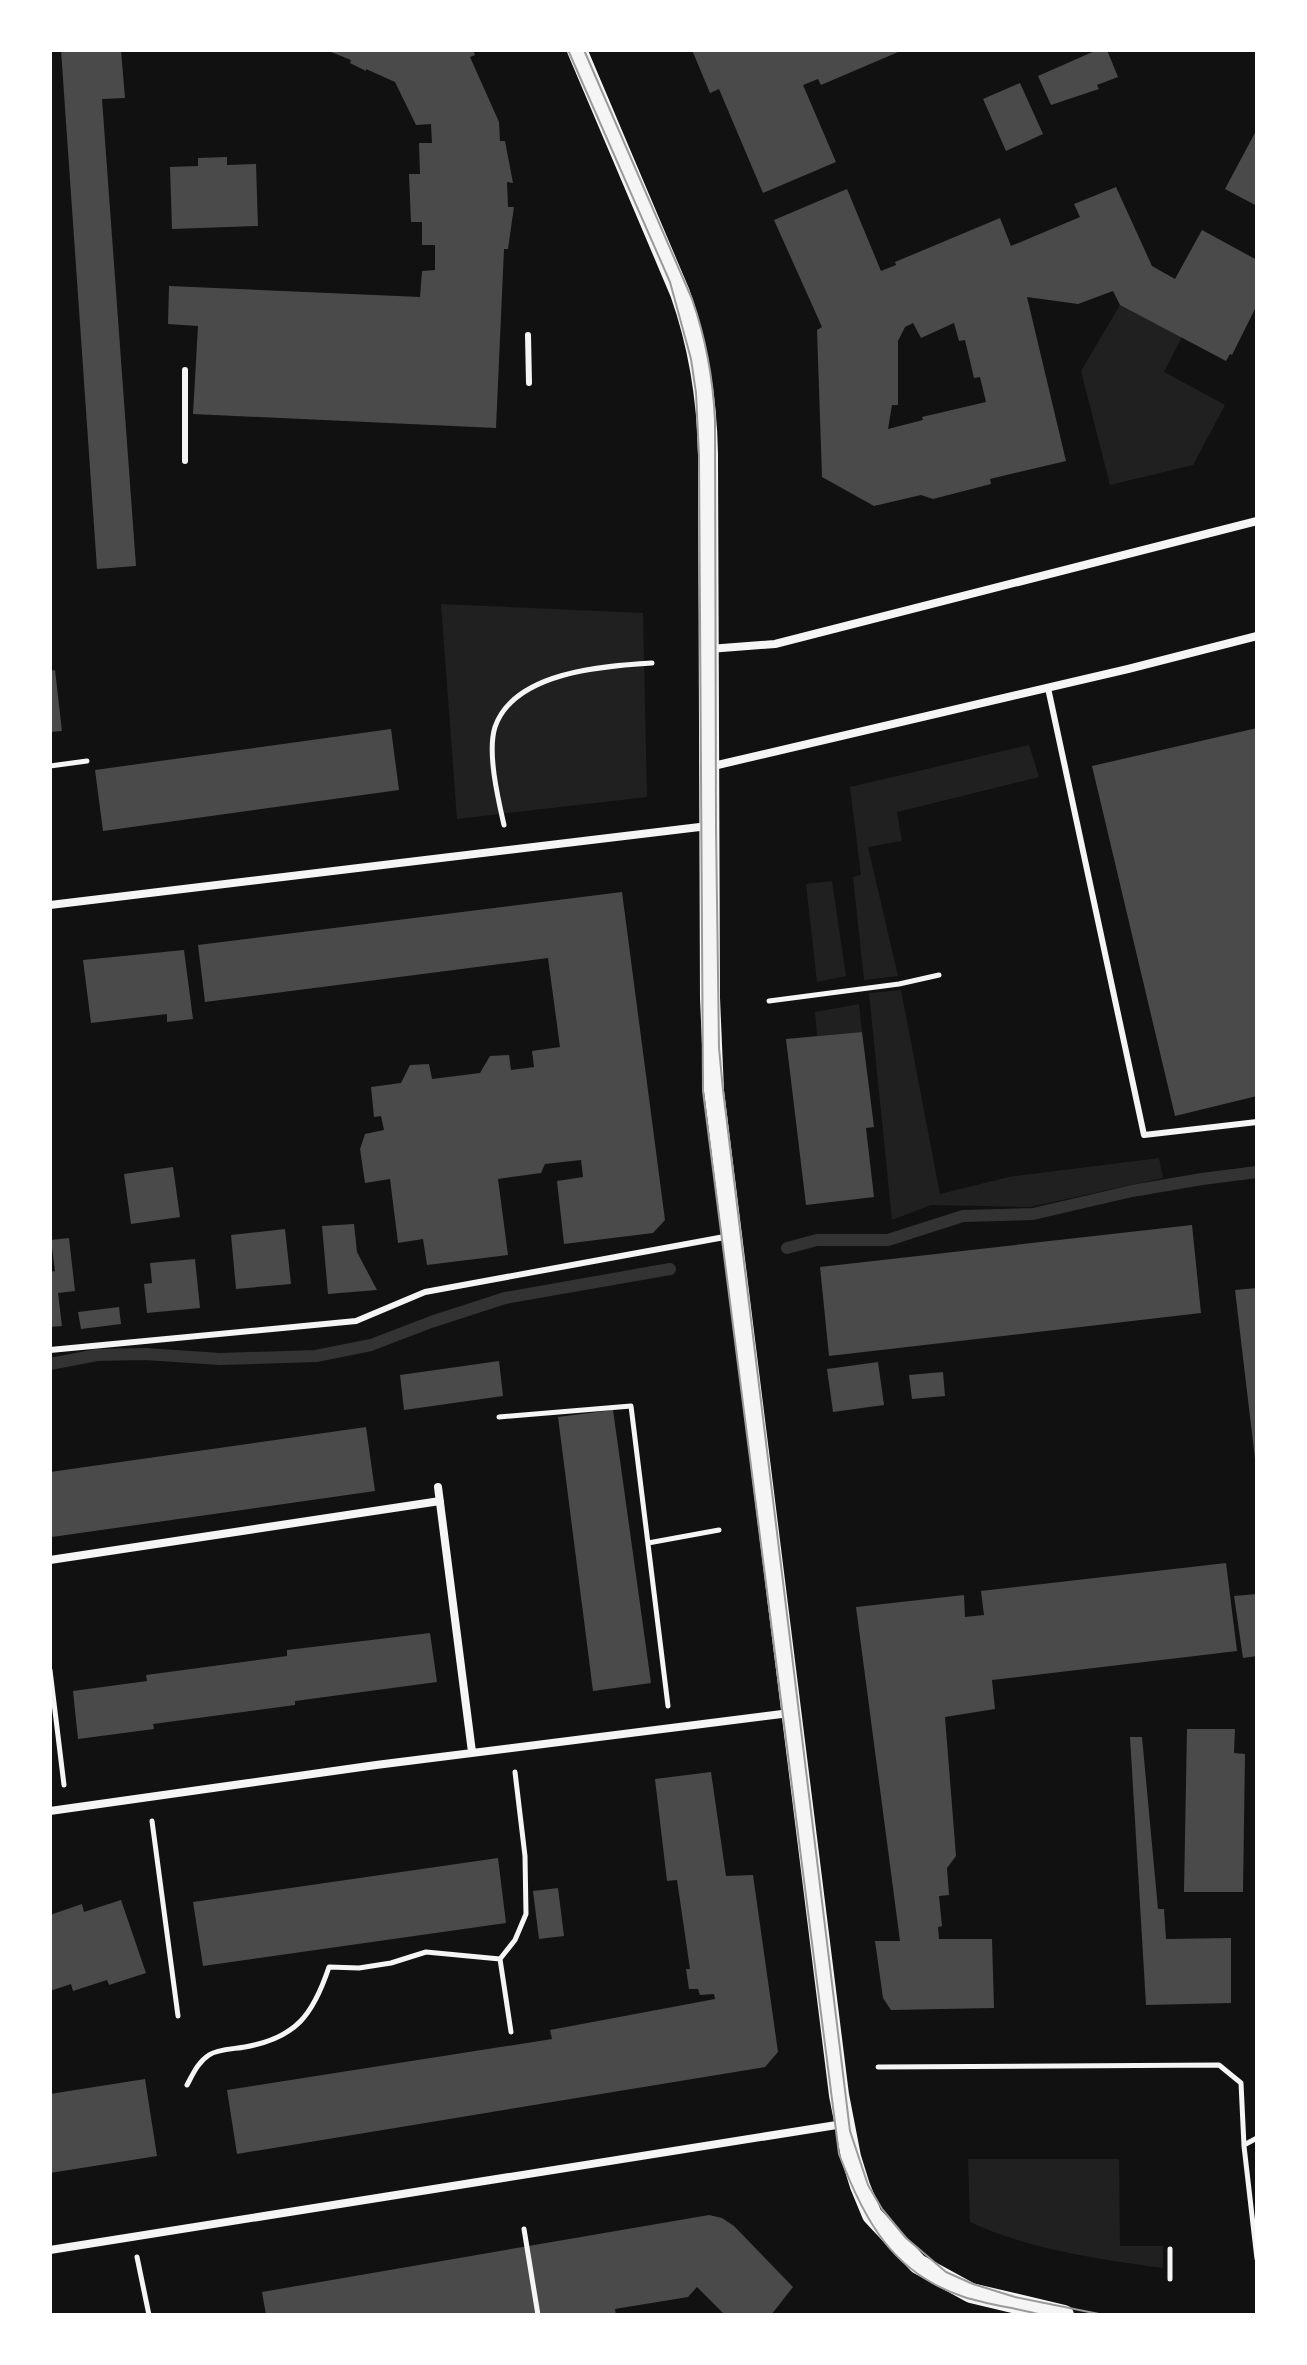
<svg xmlns="http://www.w3.org/2000/svg" width="1307" height="2365" viewBox="0 0 1307 2365" font-family="'Nunito Sans',sans-serif">
  <style>
    .green { fill: #202020 }
    .lines { fill: none; stroke-linecap: round; stroke-linejoin: round }
    .stream { stroke: #333; stroke-width: 12 }
    .building { fill: #4a4a4a; fill-rule: evenodd }
    .path { stroke: #f5f5f5; stroke-width: 5 }
    .service { stroke: #f5f5f5; stroke-width: 6 }
    .minor { stroke: #f5f5f5; stroke-width: 8 }
    .primary { stroke: #f5f5f5; stroke-width: 20 }
    .tram { stroke: #9a9a9a; stroke-width: 2 }
  </style>
  <rect width="100%" height="100%" fill="#111"/>
  <path class="green" d="M1120 305 1182 337 1164 372 1225 405 1193 465 1110 485 1081 371Z
    M441 604 643 613 647 797 457 819Z
    M1029 745 1039 777 897 812 902 841 868 847 898 976 864 980 853 877 861 875 850 787Z
    M832 881 846 976 817 982 806 884Z
    M901 990 940 1194 1009 1177 1159 1158 1163 1178 1030 1207 931 1205 892 1220 869 993Z
    M859 1004 862 1032 817 1036 815 1012Z
    M968 2159H1119L1120 2246H1163V2268C1097 2259 1031 2250 970 2222Z"/>
  <g class="lines">
    <path class="stream" d="M787 1248 817 1240H888L963 1216 1033 1214 1132 1191 1202 1179 1257 1172
      M50 1364 97 1355 145 1354 220 1359 316 1356 371 1345 431 1322 505 1298 670 1269"/>
  </g>
  <path class="building" d="M61 50H121L125 98 102 99 136 566 97 569Z
    M326 50H473L475 55 470 57 499 122 500 141H505L513 183 507 182 508 207H514L508 249H504L496 428 193 414 198 326 168 324 169 286 420 297 422 271 435 270V245H422V222H411L409 174H420L419 143H432L431 124 416 125 395 82 366 69V71L350 63 351 60Z
    M692 50H903L821 85 818 79 803 85 836 162 763 193 719 89 710 93Z
    M1097 50H1107L1118 77 1097 85 1099 89 1051 105 1038 76Z
    M1020 83 1043 134 1006 151 983 99Z
    M1257 129V206L1225 189Z
    M227 157V165L256 164 258 226 172 229 170 167 198 166V158Z
    M1116 187 1152 266 1175 279 1202 230 1257 260V305L1232 355 1230 354 1226 361 1120 305 1113 291 1078 304 1027 297 1066 461 990 479 991 484 933 499 921 495 874 506 822 477 817 330 822 327 774 220 847 189 881 271 896 265 895 262 1000 218 1011 246 1080 217 1074 204ZM913 323 921 338 954 323 959 341 965 340 974 378 980 377 986 402 922 417 923 420 888 429 892 405H898V341L905 327Z
    M55 670 62 731 50 732V671Z
    M1257 728V1096L1175 1116 1092 766Z
    M391 729 399 790 103 831 95 770Z
    M622 892 665 1220 653 1233 564 1244 557 1181 583 1177 581 1160 545 1164 541 1173 498 1179 508 1255 427 1265 423 1239 398 1243 390 1179 365 1183 360 1149 365 1134 384 1130 381 1116 374 1117 371 1087 401 1083 410 1065 429 1064 432 1079 480 1073 490 1056 509 1055 511 1070 534 1067 532 1051 560 1047 548 958 205 1002 198 945Z
    M184 950 193 1019 167 1022V1014L91 1023 83 960Z
    M862 1032 874 1127 866 1128 874 1197 806 1205 786 1039Z
    M173 1167 180 1217 131 1224 124 1174Z
    M354 1224 357 1252 377 1290 328 1294 322 1226Z
    M1192 1225 1201 1313 829 1356 820 1267Z
    M285 1229 291 1284 236 1289 231 1235Z
    M69 1238 75 1291 58 1293 62 1326 50 1327V1272L55 1271 51 1240Z
    M195 1259 200 1308 147 1313 144 1284 152 1283 150 1263Z
    M1257 1288V1459H1255L1235 1290Z
    M119 1307 121 1324 81 1329 78 1312Z
    M499 1361 503 1396 404 1410 400 1375Z
    M878 1362 884 1405 833 1412 827 1369Z
    M943 1372 945 1396 912 1399 909 1375Z
    M613 1410 651 1683 593 1691 558 1417Z
    M366 1427 375 1491 52 1537 50 1472Z
    M1226 1563 1237 1651 992 1680 995 1709 945 1717 956 1856 947 1868 949 1895 939 1896 942 1926 938 1927 939 1939H992L994 2008 891 2010 883 1998 875 1941H900L856 1607 964 1595 965 1617 984 1615 981 1591Z
    M1257 1594V1656L1243 1658 1234 1596Z
    M430 1633 437 1682 295 1701V1705L153 1724 154 1729 78 1739 73 1691 147 1681 146 1675 287 1656V1650Z
    M1187 1729H1235L1234 1753 1245 1754 1243 1892H1184Z
    M1130 1737H1142L1158 1909H1164L1166 1939 1231 1938V2003L1146 2005Z
    M711 1772 726 1876 753 1875 778 2052 765 2067 237 2154 227 2090 552 2039 550 2030 715 1999 714 1994 700 1995 698 1989H689L686 1969H690L677 1880 667 1881 655 1779Z
    M498 1858 506 1923 203 1966 193 1902Z
    M558 1888 564 1936 539 1939 533 1891Z
    M121 1900 146 1973 109 1985 107 1980 73 1991 71 1984 50 1991V1915L82 1904 84 1912Z
    M145 2079 157 2156 50 2173V2094Z
    M709 2215 722 2218 734 2226 793 2287 771 2315H725L697 2287 688 2297 615 2309 616 2315H266L262 2292Z"/>
  <g class="lines">
    <path class="path" d="M50 766 87 761
      M504 825C498 799 487 752 495 727 514 672 603 666 652 663
      M769 1001 899 984 939 975
      M499 1417 631 1406 668 1706
      M648 1543 719 1530
      M50 1670 64 1785
      M152 1821 178 2016
      M500 1959 511 2032
      M878 2067 1219 2065 1241 2083 1244 2146 1257 2259
      M187 2085C193 2074 198 2062 209 2055 217 2049 234 2049 245 2047 296 2038 313 2015 329 1967L359 1968 391 1963 426 1952 500 1959 515 1940 526 1914 525 1856 515 1772
      M1244 2145 1257 2138
      M524 2229 538 2315
      M137 2257 149 2315
      M1170 2279V2249"/>
    <path class="service" d="M528 335 529 383
      M185 370V461
      M1048 688 1144 1135 1257 1122
      M50 1350 356 1321 425 1292 730 1236"/>
    <path class="minor" d="M709 649 775 644 1257 521
      M709 767 1128 669 1257 636
      M50 905 708 826
      M438 1487 472 1752
      M50 1560 440 1501
      M50 1811 376 1765 790 1713
      M50 2250 843 2124"/>
    <path class="primary" d="M577 50 680 293C699 347 707 397 708 454L710 998 714 1091 839 2095 851 2157 860 2186 872 2215 918 2264 971 2293 1064 2315"/>
    <path class="tram" d="M568 50 670 282 691 359 696 393 699 456 703 1091 839 2154C864 2220 892 2273 964 2297 989 2305 1016 2308 1042 2315
      M584 50 692 299C706 339 713 378 715 420L716 827 719 1048 723 1090 850 2131 868 2185 882 2209 906 2238 946 2272 973 2284 1015 2297 1104 2315"/>
  </g>
  <rect width="1307" height="2365" fill="none" stroke="#ffffff" stroke-width="104"/>
</svg>
